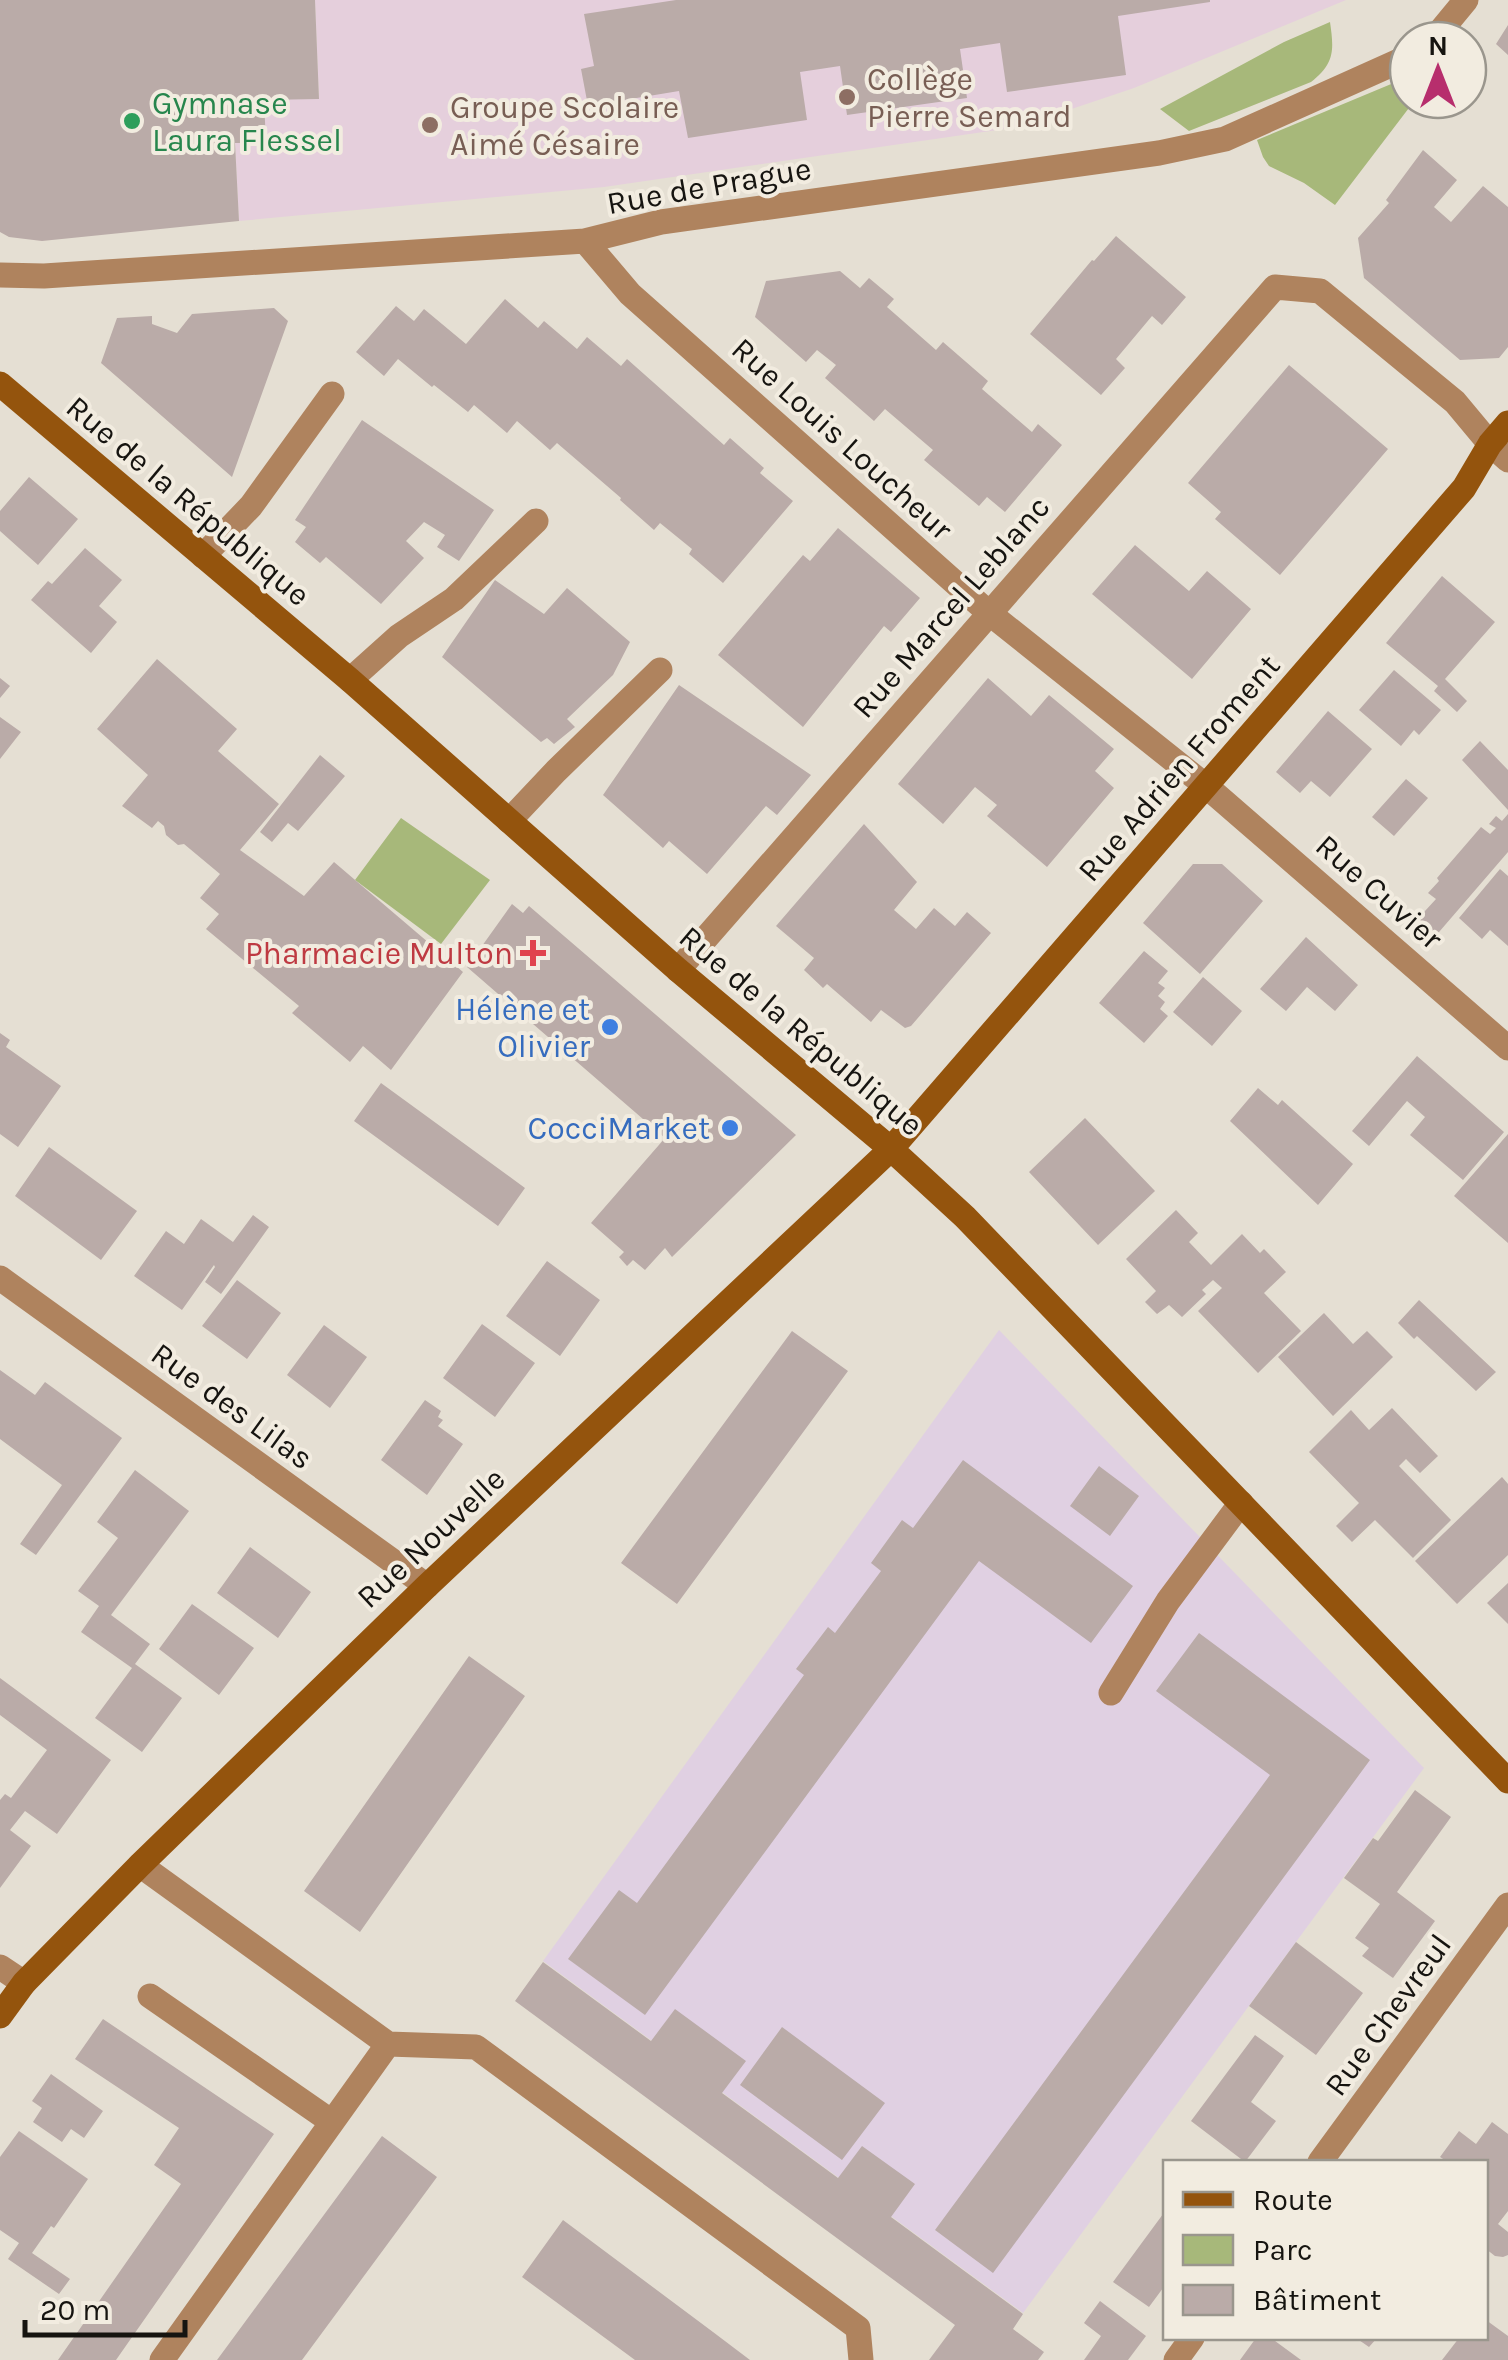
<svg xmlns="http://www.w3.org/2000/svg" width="1508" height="2360" viewBox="0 0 1508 2360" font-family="Karla,sans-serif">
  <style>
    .commercial { fill: #e0d0e2 }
    .education { fill: #e5cfdc }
    .green { fill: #a7b87a }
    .building { fill: #baaba8 }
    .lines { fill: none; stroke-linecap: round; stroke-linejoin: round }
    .lane { stroke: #af835e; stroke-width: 25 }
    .street { stroke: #af835e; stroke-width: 25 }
    .secondary { stroke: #94540d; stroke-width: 25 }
    .education-dot { fill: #8d6e63; stroke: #f2ece0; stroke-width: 4 }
    .leisure-dot { fill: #2e9e5b; stroke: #f2ece0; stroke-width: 4 }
    .health-dot { fill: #e0444e; stroke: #f2ece0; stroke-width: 4 }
    .shop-dot { fill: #3f7fe0; stroke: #f2ece0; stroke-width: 4 }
    .labels { text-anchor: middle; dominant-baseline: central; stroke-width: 8; stroke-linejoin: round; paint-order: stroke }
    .education-label { font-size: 32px; fill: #785e54; stroke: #f2ece0; text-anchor: start }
    .leisure-label { font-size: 32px; fill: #27864d; stroke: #f2ece0; text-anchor: start }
    .street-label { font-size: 32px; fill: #161410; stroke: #f2ece0 }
    .health-label { font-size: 32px; fill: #be3a42; stroke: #f2ece0; text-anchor: end }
    .shop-label { font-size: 32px; fill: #366cbe; stroke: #f2ece0; text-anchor: end }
  </style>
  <rect width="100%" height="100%" fill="#e5dfd3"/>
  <path class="commercial" d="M999 1330 1424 1768 1023 2313 543 1961Z"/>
  <path class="education" d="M315 0H1346L1134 88 1018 127 604 187 239 221 235 143 265 142 264 100 319 98Z"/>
  <path class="green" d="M1330 22C1334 50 1335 63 1311 82L1189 131 1160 109 1284 42Z
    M1408 77V100H1415L1335 205 1304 183 1269 166 1263 157 1257 140Z
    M401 818 490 880 441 944 355 880Z"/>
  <path class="building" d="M0 0H315L319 99 264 100 266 143H235L239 221 42 241 9 237 0 232Z
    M676 0H1210V2L1118 16 1126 75 1007 92 1000 43 960 49 967 98 847 115 840 66 800 72 807 120 688 138 679 91 588 106 581 69 594 66 584 14Z
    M1508 25V55L1496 44Z
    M1423 150 1457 180 1434 207 1451 222 1483 186 1508 207V347L1499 358 1460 360 1364 278 1358 238 1389 203 1386 200Z
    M1116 236 1186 297 1162 325 1152 316 1116 359 1125 368 1101 395 1030 334 1092 260 1094 261Z
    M840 271 860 288 869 278 894 299 887 307 936 350 943 342 988 381 982 389 1032 432 1038 424 1062 445 1005 512 987 497 979 506 924 460 933 450 885 409 874 421 825 378 836 365 817 350 806 362 755 317 766 281Z
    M505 299 538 328 544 321 577 349 587 337 621 366 627 359 724 445 730 438 764 468 760 473 793 501 723 583 689 554 692 549 660 523 654 530 620 500 621 498 557 443 550 450 517 421 507 433 474 405 468 412 434 385 432 387 398 359 384 376 356 352 396 306 414 321 424 309 466 344Z
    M274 308 288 321 232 477 101 363 117 318 152 316V324L177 333 192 314Z
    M1289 365 1388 449 1280 575 1215 519 1221 512 1188 483Z
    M362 420 494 510 459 561 437 547 445 535 424 522 406 541 424 558 381 604 326 557 320 563 295 542 306 527 295 520Z
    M29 477 78 519 38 565 0 531V511Z
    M838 528 920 598 891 632 884 626 803 727 718 655 803 555 810 561Z
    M1135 545 1189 591 1207 571 1251 609 1192 679 1092 594Z
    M85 548 122 580 99 606 117 622 91 653 31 600 48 581 52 584Z
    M1442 576 1495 622 1445 679 1467 701 1457 712 1434 691 1438 686 1386 643Z
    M495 580 544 614 567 588 630 642 613 675 567 719 575 727 554 744 547 738 541 742 442 657Z
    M157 659 237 729 218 751 279 804 240 850 304 896 334 862 463 972 391 1070 363 1046 350 1062 292 1013 299 1006 206 929 219 914 200 898 220 874 184 844 178 845 166 835 164 826 158 821 152 828 122 806 148 775 97 729Z
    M1394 670 1441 710 1419 735 1414 730 1401 746 1359 710Z
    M0 678 10 686 0 698Z
    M988 678 1031 716 1049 695 1114 749 1095 771 1114 788 1047 867 987 816 997 805 975 787 943 824 898 784Z
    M679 685 811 775 777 815 766 806 707 874 669 841 663 848 603 795Z
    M1328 711 1372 749 1330 797 1311 781 1300 793 1276 772Z
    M0 717 21 732 0 759Z
    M1480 741 1508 770V810L1462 760Z
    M320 755 345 776 298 831 288 823 272 842 260 832Z
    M1406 779 1428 798 1394 836 1372 817Z
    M1508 814V852L1433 939 1414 923 1436 899 1428 893 1439 881 1437 878 1481 827 1490 834 1496 828 1489 824 1496 816 1502 821Z
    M864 824 917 882 894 910 916 929 934 908 955 926 967 912 991 933 911 1026 905 1028 881 1010 871 1022 827 984 823 988 804 970 814 958 776 926Z
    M1193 864H1222L1263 901 1200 974 1143 923Z
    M1500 869 1508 876V946L1490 930 1482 939 1459 918Z
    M512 904 523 913 529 906 796 1135 672 1257 665 1248 645 1270 633 1260 627 1266 619 1257 624 1252 591 1223 665 1138 467 967Z
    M1306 937 1358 985 1335 1011 1307 987 1286 1011 1260 989Z
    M1144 951 1168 971 1158 983 1165 988 1158 996 1165 1002 1160 1009 1168 1016 1144 1043 1099 1003Z
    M1203 977 1242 1011 1212 1046 1173 1012Z
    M0 1033 10 1040 6 1047 61 1086 18 1147 0 1134Z
    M1417 1056 1504 1132 1463 1180 1410 1135 1425 1117 1407 1101 1369 1146 1352 1131Z
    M381 1083 525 1188 498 1226 354 1121Z
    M1258 1088 1278 1105 1282 1100 1353 1164 1318 1205 1230 1121Z
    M1085 1118 1155 1191 1098 1245 1029 1172Z
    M1508 1134V1243L1454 1196Z
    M49 1147 137 1211 101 1260 15 1196Z
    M1176 1210 1198 1233 1189 1242 1211 1265 1242 1234 1260 1253 1264 1249 1286 1272 1264 1293 1301 1331 1258 1373 1198 1311 1222 1288 1213 1280 1202 1290 1206 1294 1182 1317 1169 1305 1157 1314 1145 1302 1156 1291 1126 1259Z
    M253 1215 269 1227 221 1294 205 1282 215 1267 214 1265 182 1310 134 1276 166 1231 184 1244 201 1219 233 1242Z
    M547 1261 600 1300 560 1356 506 1316Z
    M237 1280 281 1313 247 1359 202 1326Z
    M1419 1300 1496 1372 1476 1391 1417 1336 1414 1339 1398 1323Z
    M1324 1313 1353 1344 1367 1331 1393 1357 1333 1416 1278 1357Z
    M482 1324 535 1363 495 1417 443 1378Z
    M324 1325 367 1357 330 1408 287 1375Z
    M792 1331 848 1371 677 1604 621 1563Z
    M0 1370 35 1395 45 1382 122 1438 36 1555 20 1544 62 1485 0 1439Z
    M425 1400 441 1411 438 1417 443 1420 438 1426 463 1444 427 1495 381 1460Z
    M1392 1408 1438 1456 1420 1473 1406 1459 1399 1466 1451 1520 1413 1558 1375 1520 1352 1542 1336 1526 1359 1503 1309 1452 1351 1410 1369 1430Z
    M963 1460 1133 1586 1091 1643 979 1561 645 2015 568 1959 619 1890 637 1903 804 1675 796 1669 828 1627 835 1633 881 1571 871 1563 902 1520 913 1528Z
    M1099 1466 1139 1496 1110 1536 1070 1506Z
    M135 1470 189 1511 111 1615 150 1644 135 1664 182 1698 142 1752 95 1718 132 1668 81 1632 99 1606 78 1591 118 1538 97 1522Z
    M1502 1477 1508 1484V1555L1457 1604 1415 1561Z
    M250 1547 311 1592 278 1638 217 1593Z
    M1508 1583V1624L1487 1603Z
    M192 1604 254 1648 219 1695 159 1649Z
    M1199 1633 1370 1760 993 2273 935 2230 1270 1775 1156 1691Z
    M469 1656 525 1696 360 1932 304 1891Z
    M0 1678 111 1760 57 1834 25 1811 10 1830 31 1846 0 1888V1800L5 1794 11 1798 47 1750 0 1715Z
    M1415 1790 1451 1817 1397 1892 1435 1921 1393 1978 1362 1956 1369 1948 1355 1938 1380 1904 1344 1878 1373 1838 1378 1841Z
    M1296 1942 1363 1993 1316 2055 1249 2006Z
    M543 1962 651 2041 675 2009 746 2061 722 2093 838 2178 862 2146 915 2184 891 2217 1023 2314 1013 2329 1044 2352 1038 2360H929L955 2325 515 2001Z
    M103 2019 274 2134 116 2360H58L181 2184 154 2165 179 2128 75 2059Z
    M782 2027 885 2103 842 2160 740 2085Z
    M1255 2035 1284 2056 1251 2102 1276 2121 1245 2162 1191 2121Z
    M51 2074 103 2111 84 2138 71 2129 62 2142 33 2122 42 2108 32 2101Z
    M1492 2122 1508 2134V2211L1498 2224 1508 2232V2255L1503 2257 1495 2256 1486 2249V2162H1448L1440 2157 1459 2131 1476 2144Z
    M19 2131 88 2179 54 2228 51 2226 32 2253 70 2279 59 2294 8 2259 19 2243 0 2230V2157Z
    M382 2136 437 2177 302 2360H217Z
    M1166 2210V2284L1149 2307 1113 2282Z
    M563 2220 713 2332 750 2360H635L522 2277Z
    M1100 2301 1146 2336 1128 2360H1084L1101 2336 1084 2323Z
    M1486 2320 1508 2336V2360H1442L1459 2338H1486Z
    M1256 2338H1271L1301 2360H1240Z
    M1356 2338H1377L1369 2347Z"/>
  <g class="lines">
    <path class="lane" d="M203 556 251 506 332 394
      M350 680 399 636 454 599 536 521
      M509 821 556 771 660 670
      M1111 1693 1168 1601 1241 1503
      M140 1865 388 2044 476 2047 858 2328 861 2360
      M150 1996 332 2122
      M162 2360 388 2044"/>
    <path class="street" d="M1433 40 1466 0
      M585 241 630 294 989 613 1206 786 1508 1048
      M0 275 44 276 585 241 661 222 1159 153 1225 139 1408 57
      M678 970 1275 287 1320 291 1455 402 1490 444 1508 460
      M0 1278 427 1586
      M0 1967 24 1983
      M1320 2162 1508 1905
      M1176 2360 1192 2338"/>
    <path class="secondary" d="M0 384 350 680 678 970 891 1149 965 1217 1508 1781
      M0 2016 24 1983 140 1865 427 1586 891 1149 1464 488 1490 444 1508 423"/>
  </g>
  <g class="education-dot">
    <circle cx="847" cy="97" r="10"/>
    <circle cx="430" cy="125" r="10"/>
  </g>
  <circle class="leisure-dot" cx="132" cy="121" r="10"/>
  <path class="health-dot" d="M528 938h10v10h10v10h-10v10h-10v-10h-10v-10h10z"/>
  <g class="shop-dot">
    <circle cx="610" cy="1027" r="10"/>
    <circle cx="730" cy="1128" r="10"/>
  </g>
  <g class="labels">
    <g class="education-label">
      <text x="867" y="79">Collège<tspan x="867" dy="37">Pierre Semard</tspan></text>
      <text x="450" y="107">Groupe Scolaire<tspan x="450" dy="37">Aimé Césaire</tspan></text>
    </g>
    <g class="leisure-label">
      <text x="152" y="103">Gymnase<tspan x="152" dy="37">Laura Flessel</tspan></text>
    </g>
    <g class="street-label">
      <text transform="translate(709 186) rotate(-10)">Rue de Prague</text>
      <text transform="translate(842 439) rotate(42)">Rue Louis Loucheur</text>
      <text transform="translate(188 501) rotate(40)">Rue de la République</text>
      <text transform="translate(951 607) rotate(-49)">Rue Marcel Leblanc</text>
      <text transform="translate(1179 768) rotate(-49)">Rue Adrien Froment</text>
      <text transform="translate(1379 892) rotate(41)">Rue Cuvier</text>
      <text transform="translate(801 1031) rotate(40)">Rue de la République</text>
      <text transform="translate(232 1406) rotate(36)">Rue des Lilas</text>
      <text transform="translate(431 1538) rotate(-43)">Rue Nouvelle</text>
      <text transform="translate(1388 2015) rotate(-54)">Rue Chevreul</text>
    </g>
    <g class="health-label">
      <text x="513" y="953">Pharmacie Multon</text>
    </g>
    <g class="shop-label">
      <text x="590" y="1009">Hélène et<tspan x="590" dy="37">Olivier</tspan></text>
      <text x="710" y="1128">CocciMarket</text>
    </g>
  </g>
  <rect x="1163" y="2160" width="325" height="180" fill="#f2ece0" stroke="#9a968d" stroke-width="2.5"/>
  <rect x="1183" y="2192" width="50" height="15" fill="#94540d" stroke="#9a968d" stroke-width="2.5"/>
  <text x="1253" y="2210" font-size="30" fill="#161410">Route</text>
  <rect x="1183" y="2235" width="50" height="30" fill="#a7b87a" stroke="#9a968d" stroke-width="2.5"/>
  <text x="1253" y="2260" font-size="30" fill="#161410">Parc</text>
  <rect x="1183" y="2285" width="50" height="30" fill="#baaba8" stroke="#9a968d" stroke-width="2.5"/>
  <text x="1253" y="2310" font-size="30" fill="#161410">Bâtiment</text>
  <g transform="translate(1438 70)"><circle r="48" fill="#f2ece0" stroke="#9a968d" stroke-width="2.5"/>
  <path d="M0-8L18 38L0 25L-18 38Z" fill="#b72e6d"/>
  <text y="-15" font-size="28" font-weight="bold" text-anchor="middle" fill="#161410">N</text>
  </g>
  <path d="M25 2320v15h160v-15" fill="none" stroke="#161410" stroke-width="5"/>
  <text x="40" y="2320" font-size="30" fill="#161410" stroke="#f2ece0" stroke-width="8" paint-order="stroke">20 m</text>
</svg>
